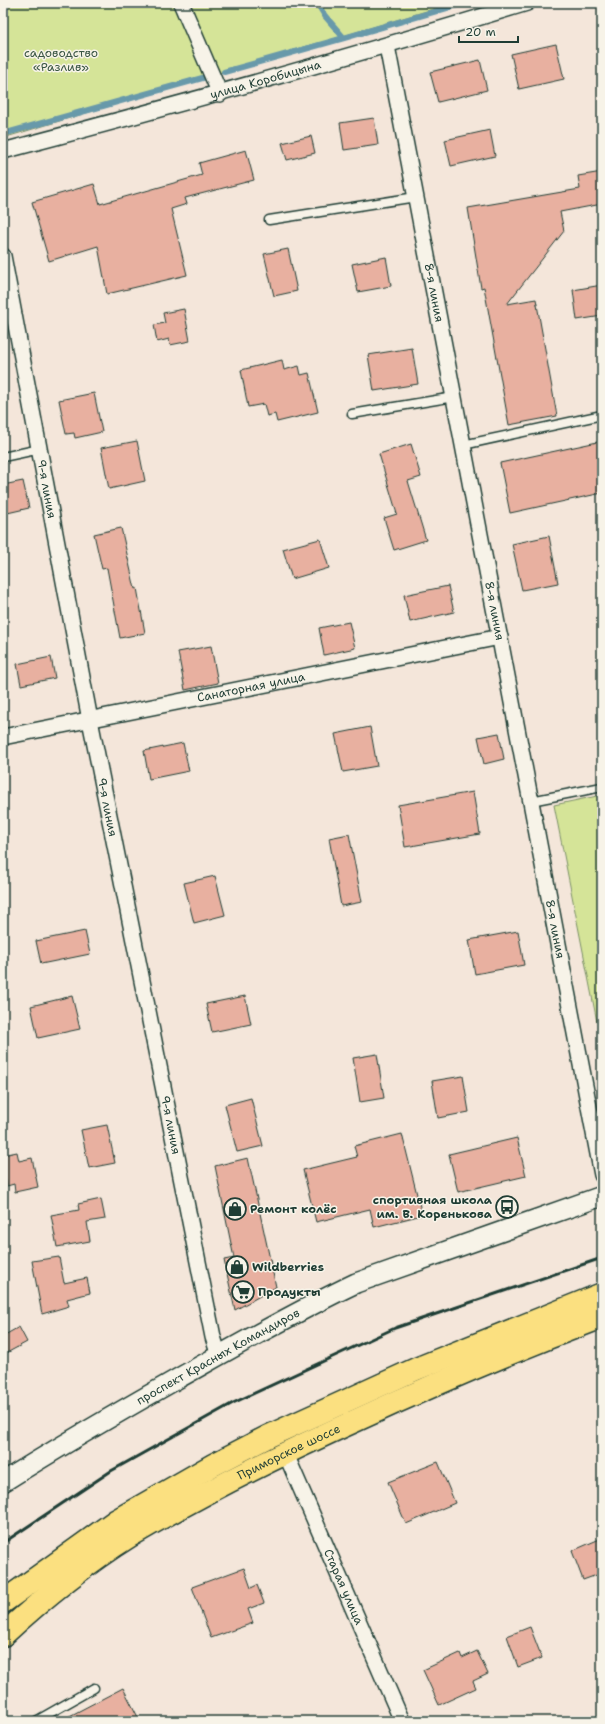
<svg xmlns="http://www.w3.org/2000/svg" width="605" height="1724" viewBox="0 0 605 1724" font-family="'Shantell Sans',sans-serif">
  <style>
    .green { fill: #d5e498; stroke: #7a9066 }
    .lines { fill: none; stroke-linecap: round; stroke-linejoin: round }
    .stream { stroke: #6899aa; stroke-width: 6 }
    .building { fill: #e8b0a0; stroke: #1f3d34 }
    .service-casing { stroke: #1f3d34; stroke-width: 11 }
    .minor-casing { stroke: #1f3d34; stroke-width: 18 }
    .tertiary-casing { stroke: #1f3d34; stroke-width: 22 }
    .trunk-casing { stroke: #1f3d34; stroke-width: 25 }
    .service { stroke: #f7f3e8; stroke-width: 8 }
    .minor { stroke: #f7f3e8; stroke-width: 15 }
    .tertiary { stroke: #f7f3e8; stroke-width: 19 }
    .trunk { stroke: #fbe080; stroke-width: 22 }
    .rail { stroke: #1f3d34; stroke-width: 3 }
    .labels { text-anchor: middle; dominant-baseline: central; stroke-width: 3; stroke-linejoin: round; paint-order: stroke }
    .park-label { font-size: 12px; fill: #3a5643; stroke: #f7f3e8 }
    .street-label { font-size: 12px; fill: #1f3d34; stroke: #f7f3e8 }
    .poi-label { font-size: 12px; font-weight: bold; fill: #1f3d34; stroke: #f7f3e8; text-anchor: start }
  </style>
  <rect width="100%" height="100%" fill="#f4e6da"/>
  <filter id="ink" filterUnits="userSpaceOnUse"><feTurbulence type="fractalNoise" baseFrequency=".025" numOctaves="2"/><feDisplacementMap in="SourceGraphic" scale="8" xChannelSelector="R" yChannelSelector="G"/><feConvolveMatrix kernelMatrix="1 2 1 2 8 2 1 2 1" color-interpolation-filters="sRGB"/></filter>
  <g filter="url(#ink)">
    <path class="green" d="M3 3H453L3 138Z
      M602 795V1047L554 805Z"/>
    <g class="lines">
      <path class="stream" d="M317 3 325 16 344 38 464 3
        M224 72 344 38
        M3 134 206 77"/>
    </g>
    <path class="building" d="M556 44 564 79 519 89 511 54Z
      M480 60 487 90 438 102 430 72Z
      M374 118 378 145 344 150 340 123Z
      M490 130 495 156 451 166 445 140Z
      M311 136 315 153 287 160 282 143Z
      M246 150 254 180 185 198 187 204 171 209 187 275 107 294 98 246 49 261 32 202 94 184 100 204 202 175 199 163Z
      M602 172V204L560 212 564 231 507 304 536 299 557 416 509 425 484 287 481 288 468 208 580 189 578 176Z
      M288 249 297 291 274 296 264 254Z
      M386 257 391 286 358 292 352 264Z
      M602 285V316L577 320 573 290Z
      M184 309 190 341 170 345 169 339 157 342 154 325 165 323 163 313Z
      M412 348 418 384 374 391 368 355Z
      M282 360 284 370 299 366 301 375 309 373 318 412 277 422 275 414 267 416 264 404 248 407 241 370Z
      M94 393 102 432 75 438 74 433 66 434 59 400Z
      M137 441 145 481 109 489 101 448Z
      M602 441V493L510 513 500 463Z
      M411 444 421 477 408 481 426 540 394 550 384 518 397 514 379 454Z
      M23 481 29 508 3 514V485Z
      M121 528 135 589 137 588 145 633 120 638 107 568 102 569 94 534Z
      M549 536 558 583 522 590 512 544Z
      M320 539 329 568 292 579 283 549Z
      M448 586 454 612 410 622 404 595Z
      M349 622 355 648 324 655 319 628Z
      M211 646 218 683 185 690 178 652Z
      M51 657 55 678 21 685 17 664Z
      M370 727 377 766 343 772 335 734Z
      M499 733 504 759 484 764 478 737Z
      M183 743 189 771 149 779 144 751Z
      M473 792 480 834 405 847 398 805Z
      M349 834 362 902 341 906 329 838Z
      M215 876 225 915 194 923 184 883Z
      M85 931 90 954 41 964 36 941Z
      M518 931 524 965 475 974 469 940Z
      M72 996 80 1029 38 1038 31 1006Z
      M245 996 251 1024 212 1032 206 1004Z
      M377 1054 384 1098 360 1102 353 1058Z
      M463 1076 469 1112 438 1118 432 1081Z
      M251 1098 263 1146 237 1152 225 1105Z
      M107 1125 115 1163 89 1168 81 1130Z
      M402 1134 422 1215 374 1227 370 1209 316 1222 303 1170 357 1157 354 1146Z
      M517 1138 526 1176 458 1192 449 1154Z
      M17 1152 19 1161 32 1158 38 1187 15 1192 14 1184 7 1186 3 1166V1155Z
      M248 1158 276 1287 235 1310 224 1260 234 1258 215 1166Z
      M101 1199 105 1219 87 1222 90 1241 57 1247 51 1215 79 1210 78 1204Z
      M59 1257 64 1283 87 1278 90 1293 67 1299 69 1306 42 1314 32 1261Z
      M19 1327 27 1342 3 1355V1336Z
      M438 1462 455 1503 406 1524 388 1482Z
      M602 1538V1573L583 1580 572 1551Z
      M244 1568 251 1588 257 1585 264 1603 248 1609 253 1623 211 1638 192 1587Z
      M530 1627 542 1658 518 1667 507 1636Z
      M477 1651 488 1674 473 1681 476 1688 439 1705 423 1670 460 1653 462 1658Z
      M123 1688 140 1721H60Z"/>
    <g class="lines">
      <g class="service-casing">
        <path id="service" d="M269 220 416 197
          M352 414 454 397
          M463 445 602 415
          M3 457 40 449
          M531 801 602 787
          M36 1721 94 1688"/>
      </g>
      <g class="minor-casing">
        <g id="minor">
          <path d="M181 3 220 94"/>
          <path id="s1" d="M387 46 602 1175"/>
          <path id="s2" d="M3 151C179 105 353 56 527 3"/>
          <path id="s3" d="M3 256 90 720 213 1337 219 1356"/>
          <path id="s4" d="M3 737 500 637"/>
          <path id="s5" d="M285 1452 402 1721"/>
        </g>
      </g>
      <g class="tertiary-casing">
        <g id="tertiary">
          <path id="s6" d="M3 1482C60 1446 119 1412 177 1379 236 1346 295 1312 356 1283L602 1196"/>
        </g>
      </g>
      <g class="trunk-casing">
        <g id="trunk">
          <path d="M3 1602 117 1520 213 1465 269 1436 416 1369 602 1294"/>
          <path id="s7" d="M3 1635C42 1599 85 1564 130 1536 204 1492 281 1454 359 1419 439 1382 520 1348 602 1317"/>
        </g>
      </g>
      <use href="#service" class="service"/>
      <use href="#minor" class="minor"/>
      <use href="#tertiary" class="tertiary"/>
      <use href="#trunk" class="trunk"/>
      <path class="rail" d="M3 1543 111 1471 233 1403 395 1328 602 1258"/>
    </g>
  </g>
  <defs>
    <g id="bus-ring" transform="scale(1.15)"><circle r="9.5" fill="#f7f3e8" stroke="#1f3d34" stroke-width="1.5"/><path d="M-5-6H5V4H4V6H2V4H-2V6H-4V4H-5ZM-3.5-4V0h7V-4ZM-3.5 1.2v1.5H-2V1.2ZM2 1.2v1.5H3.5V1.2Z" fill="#1f3d34"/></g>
    <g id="shop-ring" transform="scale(1.15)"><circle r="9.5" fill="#f7f3e8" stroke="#1f3d34" stroke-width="1.5"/><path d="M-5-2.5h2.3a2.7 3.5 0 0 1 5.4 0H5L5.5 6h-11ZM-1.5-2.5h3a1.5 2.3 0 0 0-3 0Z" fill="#1f3d34"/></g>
    <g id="supermarket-ring" transform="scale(1.15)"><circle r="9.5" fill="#f7f3e8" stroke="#1f3d34" stroke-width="1.5"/><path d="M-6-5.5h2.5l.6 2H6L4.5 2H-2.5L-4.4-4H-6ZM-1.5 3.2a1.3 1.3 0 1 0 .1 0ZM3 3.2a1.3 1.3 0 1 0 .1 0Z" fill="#1f3d34"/></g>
  </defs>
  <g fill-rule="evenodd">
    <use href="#bus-ring" x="507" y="1207"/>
    <use href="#shop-ring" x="235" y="1209"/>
    <use href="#shop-ring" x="237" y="1267"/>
    <use href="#supermarket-ring" x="243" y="1292"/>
  </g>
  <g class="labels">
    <g class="park-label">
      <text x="61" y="53">садоводство<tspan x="61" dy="14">«Разлив»</tspan></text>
    </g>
    <g class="street-label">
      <text stroke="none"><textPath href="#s2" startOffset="272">улица Коробицына</textPath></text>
      <text stroke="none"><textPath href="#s1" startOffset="251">8-я линия</textPath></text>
      <text stroke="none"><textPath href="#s3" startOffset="237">9-я линия</textPath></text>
      <text stroke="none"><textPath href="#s1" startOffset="575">8-я линия</textPath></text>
      <text stroke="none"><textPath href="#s4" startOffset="253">Санаторная улица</textPath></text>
      <text stroke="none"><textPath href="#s3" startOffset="561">9-я линия</textPath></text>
      <text stroke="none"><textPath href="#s1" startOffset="899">8-я линия</textPath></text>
      <text stroke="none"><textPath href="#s3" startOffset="885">9-я линия</textPath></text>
      <text stroke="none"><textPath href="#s6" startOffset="249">проспект Красных Командиров</textPath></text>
      <text stroke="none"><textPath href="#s7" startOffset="341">Приморское шоссе</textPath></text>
      <text stroke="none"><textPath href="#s5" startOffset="147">Старая улица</textPath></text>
    </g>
    <g class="poi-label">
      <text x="492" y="1200" text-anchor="end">спортивная школа<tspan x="492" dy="14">им. В. Коренькова</tspan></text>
      <text x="250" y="1209">Ремонт колёс</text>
      <text x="252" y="1267">Wildberries</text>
      <text x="258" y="1292">Продукты</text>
    </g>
  </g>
  <rect width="605" height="1724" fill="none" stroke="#f7f3e8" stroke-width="16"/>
  <rect x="8" y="8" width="589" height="1708" fill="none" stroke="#1f3d34" stroke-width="1.5" filter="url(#ink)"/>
  <path d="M459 36v6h59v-6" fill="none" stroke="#1f3d34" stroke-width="2"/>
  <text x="465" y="36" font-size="12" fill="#1f3d34" stroke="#f7f3e8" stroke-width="3" paint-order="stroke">20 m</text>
</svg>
